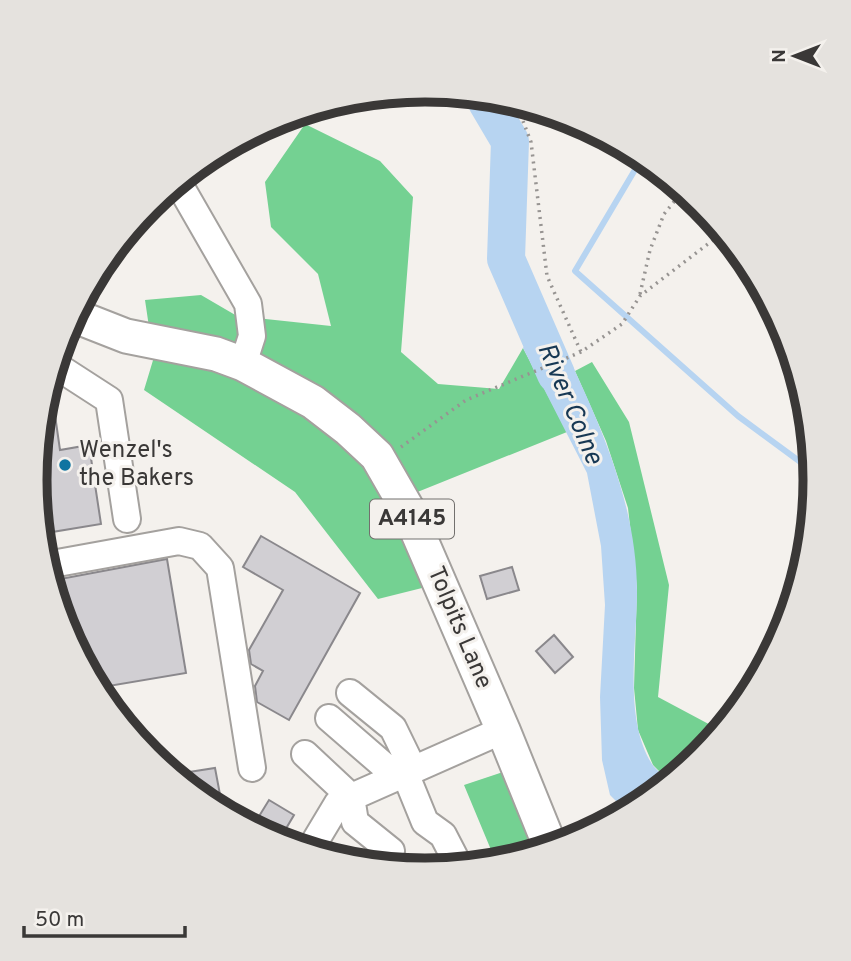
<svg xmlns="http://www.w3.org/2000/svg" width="851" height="961" viewBox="0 0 851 961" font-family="Overpass,sans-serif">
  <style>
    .forest { fill: #74d192 }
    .water { fill: #b7d4f1 }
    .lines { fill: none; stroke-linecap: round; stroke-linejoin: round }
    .stream { stroke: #b7d4f1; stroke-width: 6 }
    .river { stroke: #b7d4f1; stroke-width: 38 }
    .building { fill: #d1cfd3; stroke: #8a888c; stroke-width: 2 }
    .minor-casing { stroke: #a4a19e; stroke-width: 30 }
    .major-casing { stroke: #a4a19e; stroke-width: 37 }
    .path { stroke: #979492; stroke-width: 3.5; stroke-dasharray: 2 5; stroke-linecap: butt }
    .minor { stroke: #fff; stroke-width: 26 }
    .major { stroke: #fff; stroke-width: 33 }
    .poi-dot { fill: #1074a1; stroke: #f4f1ed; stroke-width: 2.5 }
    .labels { text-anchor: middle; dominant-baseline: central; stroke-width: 6; stroke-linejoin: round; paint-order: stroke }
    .shield { fill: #f4f1ed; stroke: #72706e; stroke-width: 2 }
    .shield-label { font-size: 23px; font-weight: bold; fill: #3a3837 }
    .poi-label { font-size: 24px; fill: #3a3837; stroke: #f4f1ed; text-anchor: start }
    .street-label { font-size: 24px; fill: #3a3837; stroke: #f4f1ed }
    .water-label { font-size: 26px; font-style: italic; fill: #173854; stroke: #f4f1ed }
    .rim { fill: none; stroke: #3a3837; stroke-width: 9 }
  </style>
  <rect width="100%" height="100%" fill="#f4f1ed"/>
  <path class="forest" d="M305 124 380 161 413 197 401 352 438 384 499 389 523 348 567 432 410 495 358 417 284 367 232 344 149 327 145 300 201 295 237 316 331 326 318 274 271 227 265 182Z
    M154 357 206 362 322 424 367 465 430 586 378 599 295 492 144 390Z
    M592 362 629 422 669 585 658 697 718 729 721 728 701 757 667 779 653 765 638 730 634 688 637 588 628 508 606 441 575 371Z
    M509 770 541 848 494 857 464 785Z"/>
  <path class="water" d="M546 310C588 399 637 491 637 592 637 643 623 719 652 764 656 770 663 775 667 779L624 809 610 795 602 760 600 697 605 605 601 546 587 473 523 348Z"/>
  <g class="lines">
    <path class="stream" d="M639 163 575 271 738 416 814 472"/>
    <path class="river" d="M487 102 510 141 506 259 556 374"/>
  </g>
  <path class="building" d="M51 401H53L60 450 89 445 101 524 46 533 35 480Z
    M261 536 360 593 289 720 257 702 255 686 263 671 251 664 249 650 283 590 243 567Z
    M167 559 186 673 103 687 65 630 55 580Z
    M512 567 519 590 487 599 480 576Z
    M554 635 573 657 555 673 536 651Z
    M215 768 222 805 176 774Z
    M269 800 294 815 278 842 253 826Z"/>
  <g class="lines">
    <g class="minor-casing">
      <path id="minor" d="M179 184 248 304 252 336 243 364
        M58 367 109 400 127 519
        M52 564 179 541 200 546 220 568 252 768
        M350 693 393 728 413 769
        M329 718 396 776
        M305 754 351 797 355 822 391 851
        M405 773 425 822 443 835 458 864
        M311 848 338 803 503 730"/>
    </g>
    <g class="major-casing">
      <path id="major" d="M75 316 126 336 216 354 243 364 313 402 348 429 377 456 408 510 503 730 550 846"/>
    </g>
    <path class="path" d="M518 108 531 142 547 276 581 352
      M640 294 650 250 664 214 682 192
      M401 447 466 400 581 352 622 324 640 296 721 234"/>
    <use href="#minor" class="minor"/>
    <use href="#major" class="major"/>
  </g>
  <circle class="poi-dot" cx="65" cy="465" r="7"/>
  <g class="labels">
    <rect class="shield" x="370" y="499.5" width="84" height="39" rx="5"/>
    <g class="shield-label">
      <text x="412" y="519">A4145</text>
    </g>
    <g class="poi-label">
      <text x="79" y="451">Wenzel's<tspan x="79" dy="28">the Bakers</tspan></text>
    </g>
    <g class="street-label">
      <text transform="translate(459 628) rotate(67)">Tolpits Lane</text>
    </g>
    <g class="water-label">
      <text transform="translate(569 404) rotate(67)">River Colne</text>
    </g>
  </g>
  <path d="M0 0H851V961H0ZM47 480a378 378 0 1 1 756 0a378 378 0 1 1-756 0Z" fill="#e5e2de" fill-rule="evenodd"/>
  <path class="rim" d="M47 480a378 378 0 1 1 756 0a378 378 0 1 1-756 0Z"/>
  <g transform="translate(795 56) rotate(270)" stroke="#f4f1ed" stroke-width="5" paint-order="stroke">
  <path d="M0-5L12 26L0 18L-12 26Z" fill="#3a3837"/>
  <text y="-10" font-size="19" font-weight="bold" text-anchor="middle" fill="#3a3837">N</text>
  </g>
  <path d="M24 926v10h161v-10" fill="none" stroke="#3a3837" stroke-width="3.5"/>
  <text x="35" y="926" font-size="21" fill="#3a3837" stroke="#f4f1ed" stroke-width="5" paint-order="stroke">50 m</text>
</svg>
